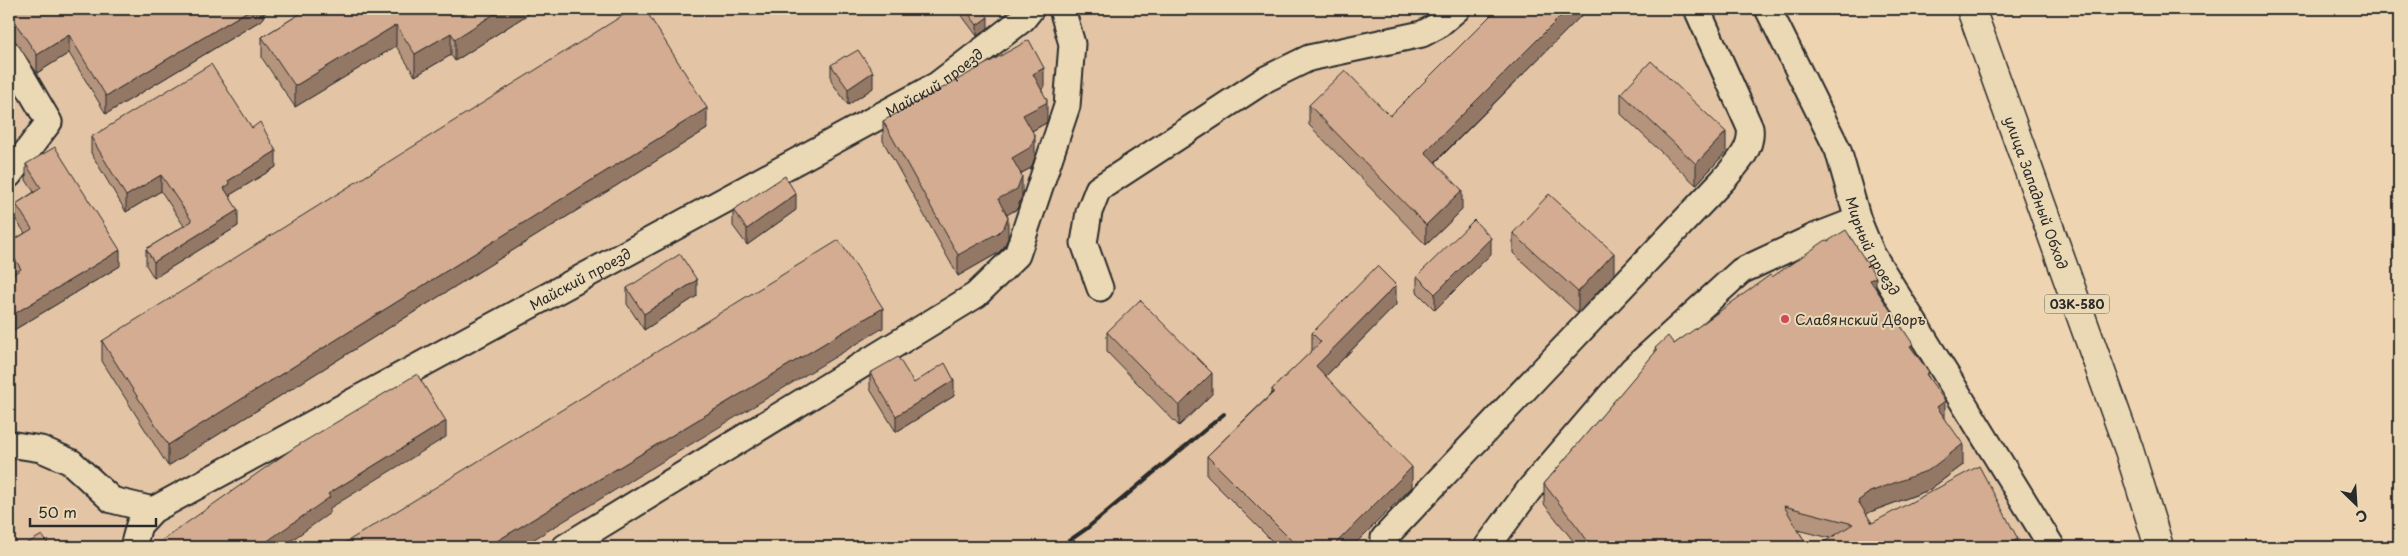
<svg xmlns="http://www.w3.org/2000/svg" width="2408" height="556" viewBox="0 0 2408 556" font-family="'Playpen Sans',sans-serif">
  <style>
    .built { fill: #e3c5a6 }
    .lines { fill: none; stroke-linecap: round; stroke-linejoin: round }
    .minor-casing { stroke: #2b2b2b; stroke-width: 29 }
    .highway-casing { stroke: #2b2b2b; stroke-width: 31 }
    .minor { stroke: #ebd9b6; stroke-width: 25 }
    .highway { stroke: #ebd9b6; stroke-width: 28 }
    .rail { stroke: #2b2b2b; stroke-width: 4 }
    .wall { fill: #b5947d; stroke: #2b2b2b }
    .shaded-wall { fill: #947866; stroke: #2b2b2b }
    .building { fill: #d3ac91; stroke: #2b2b2b }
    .poi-dot { fill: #d1495b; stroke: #ebd9b6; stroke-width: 2 }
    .labels { text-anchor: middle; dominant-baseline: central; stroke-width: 4; stroke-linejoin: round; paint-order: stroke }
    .shield { fill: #ebd9b6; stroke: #655f55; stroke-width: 1 }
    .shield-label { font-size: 12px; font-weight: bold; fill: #2b2b2b }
    .street-label { font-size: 14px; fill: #2b2b2b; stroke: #ebd9b6 }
    .poi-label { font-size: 14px; fill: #2b2b2b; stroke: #ebd9b6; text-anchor: start }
  </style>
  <rect width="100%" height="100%" fill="#efd4b2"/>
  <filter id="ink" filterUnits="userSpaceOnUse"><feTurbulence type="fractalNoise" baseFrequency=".02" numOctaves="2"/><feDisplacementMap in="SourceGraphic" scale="10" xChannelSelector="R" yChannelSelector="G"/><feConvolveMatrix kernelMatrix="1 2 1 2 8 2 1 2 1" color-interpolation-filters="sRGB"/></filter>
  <g filter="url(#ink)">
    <path class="built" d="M9 9H1759L1825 132 1863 244 2035 547H9Z"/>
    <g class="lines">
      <g class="minor-casing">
        <g id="minor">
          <path id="s1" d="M1768 9 1838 150 1858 220 1872 254 2052 547"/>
          <path d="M9 54 49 122 9 175"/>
          <path d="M1100 288 1084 243 1089 212 1098 189 1266 79 1309 58 1422 34 1437 26 1457 9"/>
          <path d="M9 444 41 449 71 462 112 500 153 510"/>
          <path d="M1384 538 1723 180C1736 165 1753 149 1750 128L1697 9"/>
          <path id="s2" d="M133 547 139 525 153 510 937 85 1023 19 1031 9"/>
          <path d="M565 547 976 295 1017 255 1067 106 1072 44 1062 9"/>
          <path d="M1487 547 1529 490 1633 369 1741 271 1814 237 1858 220"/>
        </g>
      </g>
      <g class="highway-casing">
        <g id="highway">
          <path id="s3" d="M1971 9 2129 450 2159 547"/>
        </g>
      </g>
      <use href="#minor" class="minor"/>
      <use href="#highway" class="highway"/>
      <path class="rail" d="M1060 547 1086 529 1224 414"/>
    </g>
    <path class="wall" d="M9 9 263 14V19L106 114 69 53 37 73 16 42 9 40Z
      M308 9H536L455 61 451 55 415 76 396 46 295 107 262 58V37Z
      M957 9H982L988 28 977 36Z
      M1588 9 1436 162 1462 210 1426 245 1309 125V105L1390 116Z
      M831 65 873 88 848 105 831 81Z
      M1044 88 1041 90 1047 121 1046 123 1032 131 1035 157 1031 168 1020 174 1022 196 1017 209 1006 215 1008 238 1004 247 998 253 958 276 883 141V121Z
      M1621 93 1726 152 1696 185 1621 114Z
      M707 129 168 466 102 361V341Z
      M91 137 276 167 230 195 238 226 154 278 146 265V249L184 226 161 191 126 212 91 153Z
      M26 164 120 266 9 333V277L14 274 9 265V243L25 233 16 220V204L34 192 26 180Z
      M733 210H796L747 245 733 226Z
      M1513 233 1614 274 1578 313 1513 253Z
      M1491 254 1435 310 1417 292V276Z
      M1772 277 1876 288 1913 350 1929 378 1963 465 1929 490 1870 512 1866 514 1872 523 2018 547 1830 538 1798 530 1808 547H1578L1544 504V484L1655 353V348L1674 344Z
      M627 288 697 296 644 330 627 304Z
      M1396 305 1326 376 1412 487 1352 547H1278L1207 476V456L1272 393V389L1312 351V333Z
      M1107 332 1212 394 1179 426 1107 352Z
      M870 373 914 383 954 396 896 432 870 389Z"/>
    <path class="shaded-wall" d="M251 9H273L263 14V19L106 114V96Z
      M502 9H536L455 61V39Z
      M1568 9H1588L1425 172V152Z
      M988 17V28L977 36V25Z
      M396 25V46L295 107V86Z
      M451 33V55L415 76V54Z
      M69 35V53L37 73V55Z
      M11 68V86L9 90V72Z
      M1044 68V88L1033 95V74Z
      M873 72V88L848 105V89Z
      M1047 100V121L1046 123 1023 136V115Z
      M707 108V129L168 466V445Z
      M1726 132V152L1696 185V164Z
      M1035 136V157L1031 168 1012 178V158Z
      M276 151V167L230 195V200L224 188 228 181Z
      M161 175V191L126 212V196Z
      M1022 176V196L1017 209 998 220V199Z
      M1462 190V210L1426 245V225Z
      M796 194V210L747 245V229Z
      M238 210V226L154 278V262Z
      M1008 217V238L1004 247 998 253 958 276V255Z
      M1491 238V254L1435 310V294Z
      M120 250V266L9 333V317Z
      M1614 253V274L1578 313V292Z
      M1876 277V297L1870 280Z
      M697 280V296L644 330V314Z
      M1396 285V305L1316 386V366Z
      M883 308V328L521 547H487Z
      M1212 373V394L1179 426V406Z
      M954 380V396L896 432V416Z
      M1945 401V421L1937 407Z
      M446 421V437L330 508V513L282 547H259L328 494Z
      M1963 444V465L1929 490 1870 512 1858 521V501L1870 492Z
      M1412 467V487L1352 547H1332Z
      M2018 539V547H2003Z"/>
    <path class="building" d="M9 9H251L106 96 69 35 37 55 16 24 9 22Z
      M308 9H502L455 39 451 33 415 54 396 25 295 86 262 37Z
      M633 9H645L707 108 168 445 102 341Z
      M965 9H982L988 17 977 25Z
      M1497 9H1568L1425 152 1462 190 1426 225 1309 105 1345 70 1390 116Z
      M1029 40 1044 68 1033 74 1047 100 1046 103 1023 115 1035 136 1031 147 1012 158 1022 176 1017 189 998 199 1008 217 1004 227 998 233 958 255 883 121Z
      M858 50 873 72 848 89 831 65 845 56 846 57Z
      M1651 61 1726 132 1696 164 1621 93Z
      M9 64 11 68 9 72Z
      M211 64 252 128 260 122 276 151 228 181 230 184 224 188 238 210 154 262 146 249 192 221 161 175 126 196 91 137Z
      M55 147 120 250 9 317V277L21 269 9 249V243L32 229 16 204 41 188 26 164Z
      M785 176 796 194 747 229 733 210Z
      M1549 194 1614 253 1578 292 1513 233Z
      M1474 220 1491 238 1435 294 1417 276Z
      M1846 230 1876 277 1870 280 1913 344 1910 346 1929 372 1926 374 1945 401 1937 407 1963 444 1929 470 1870 492 1858 501 1872 523 1979 466 2018 539 2003 547H1816L1853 524 1784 506 1808 547H1592L1579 529 1544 484 1657 350 1655 348 1668 336 1674 344 1770 275 1772 277 1826 240 1828 241Z
      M839 240 883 308 487 547H338Z
      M680 254 697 280 644 314 627 288Z
      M1377 266 1396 285 1316 366 1412 467 1332 547H1298L1207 456 1274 392 1272 389 1321 342 1312 333Z
      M1140 300 1212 373 1179 406 1107 332Z
      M898 357 914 383 945 363 954 380 896 416 870 373Z
      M417 374 446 421 328 494 330 497 259 547H161L158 543 295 447Z
      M42 535 50 547H21Z
      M652 541 656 547H642Z"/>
  </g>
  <circle class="poi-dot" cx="1785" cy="319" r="5"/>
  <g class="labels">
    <rect class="shield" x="2044.5" y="294.5" width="65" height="19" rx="4"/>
    <g class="shield-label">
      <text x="2077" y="304">03К-580</text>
    </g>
    <g class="street-label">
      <text stroke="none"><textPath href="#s2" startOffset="934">Майский проезд</textPath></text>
      <text stroke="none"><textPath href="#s3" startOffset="195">улица Западный Обход</textPath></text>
      <text stroke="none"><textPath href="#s1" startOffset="260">Мирный проезд</textPath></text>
      <text stroke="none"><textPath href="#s2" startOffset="529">Майский проезд</textPath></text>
    </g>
    <g class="poi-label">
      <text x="1795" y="319">Cлавянский Дворъ</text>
    </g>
  </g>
  <rect width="2408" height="556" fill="none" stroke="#ebd9b6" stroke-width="30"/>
  <rect x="15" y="15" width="2378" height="526" fill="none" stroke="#2b2b2b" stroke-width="2" filter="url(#ink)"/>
  <g transform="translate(2356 504) rotate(155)" stroke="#ebd9b6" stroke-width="4" paint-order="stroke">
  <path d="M0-4L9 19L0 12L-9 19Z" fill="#2b2b2b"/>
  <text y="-8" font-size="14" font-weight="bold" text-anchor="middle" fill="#2b2b2b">С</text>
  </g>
  <path d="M30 518v8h126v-8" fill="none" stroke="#2b2b2b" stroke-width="2.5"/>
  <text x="38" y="518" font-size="15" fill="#2b2b2b" stroke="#ebd9b6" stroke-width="4" paint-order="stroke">50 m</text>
</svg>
